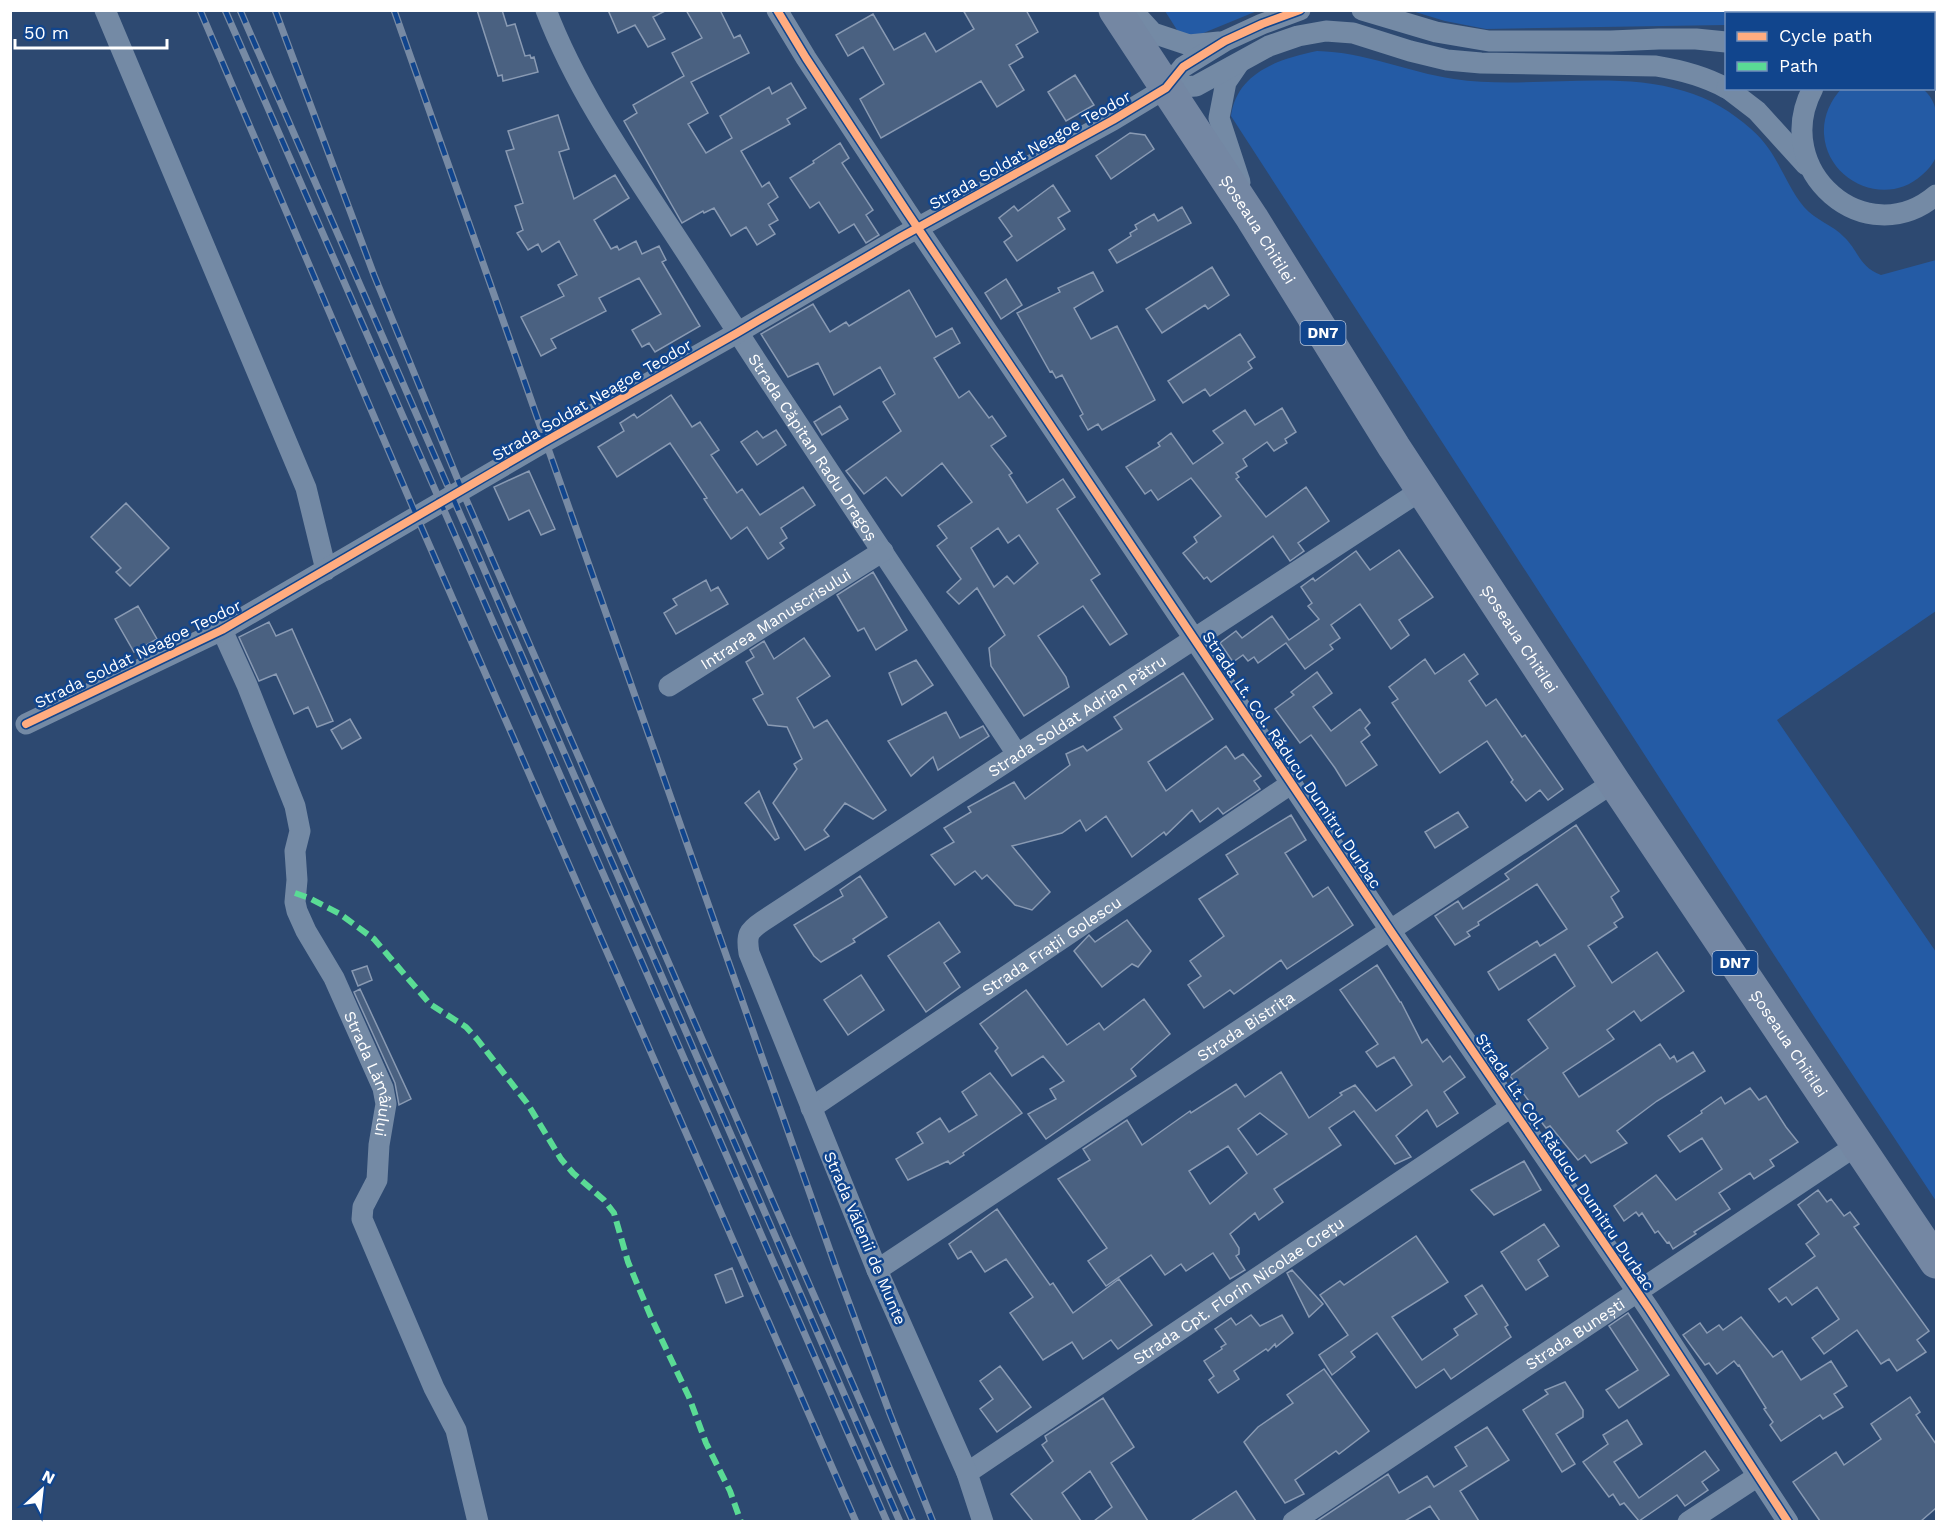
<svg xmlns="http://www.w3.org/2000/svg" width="1947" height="1532" viewBox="0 0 1947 1532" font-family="'Work Sans',sans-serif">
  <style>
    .green { fill: #245ba5 }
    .building { fill: #4a6181; stroke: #899ab3; stroke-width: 1.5; fill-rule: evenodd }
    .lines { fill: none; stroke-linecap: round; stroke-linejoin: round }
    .minor { stroke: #748aa5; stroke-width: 21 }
    .primary { stroke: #7487a3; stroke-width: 33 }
    .rail-casing { stroke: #778aa4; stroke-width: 7 }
    .rail { stroke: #11458d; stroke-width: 4.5; stroke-dasharray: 14; stroke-linecap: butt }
    .quiet { stroke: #5adb95; stroke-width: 6; stroke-dasharray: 12 6; stroke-linecap: butt }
    .cycleway-casing { stroke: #11458d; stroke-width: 11 }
    .cycleway { stroke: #ffac80; stroke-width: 8 }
    .labels { text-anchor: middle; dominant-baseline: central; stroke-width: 5; stroke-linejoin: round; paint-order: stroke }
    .shield { fill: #11458d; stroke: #b8c7dd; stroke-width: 1.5 }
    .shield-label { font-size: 15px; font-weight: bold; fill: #fff }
    .street-label { font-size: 16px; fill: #fff; stroke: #11458d }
  </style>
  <rect width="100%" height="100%" fill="#2d4971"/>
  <path class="green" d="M1165 11H1257L1184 41Z
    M1412 11H1884L1877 14H1726V25L1486 29 1445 21Z
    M1317 51C1365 52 1407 72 1454 79 1528 90 1614 69 1684 91 1709 98 1732 112 1751 129 1778 152 1783 181 1804 207 1815 220 1833 225 1844 237 1859 251 1859 267 1881 275L1936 260V611L1777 720 1936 952V1201L1815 1018 1231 116C1237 72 1279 59 1317 51Z
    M1842 88 1923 89C1940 104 1936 118 1936 139 1936 144 1938 152 1936 157 1933 164 1928 170 1922 175 1886 208 1827 182 1824 134 1823 117 1830 101 1842 88Z"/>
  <path class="building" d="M477 10H502L507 26 515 24 525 56 530 55 531 58 534 57 538 72 503 81 502 75 498 76Z
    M608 10H667L653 17 665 39 648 47 635 25 618 33Z
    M686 10H720L734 38 740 35 749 53 691 82 708 113 688 124 706 153 732 138 720 116 769 87 772 94 791 83 806 108 787 119 790 124 741 151 762 187 769 182 778 197 768 204 778 220 769 225 775 234 757 245 746 227 731 236 714 208 704 213 703 211 682 223 624 121 637 113 633 105 684 76 672 53 702 38Z
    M963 10H1026L1038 32 1016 45 1023 57 1009 65 1024 90 997 107 981 81 881 138 860 99 884 84 863 47 848 56 836 35 873 14 894 50 925 33 936 52 974 29Z
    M1075 75 1094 105 1066 121 1048 92Z
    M558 115 569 149 559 152 574 199 615 175 629 198 594 220 611 249 617 246 619 250 636 241 642 254 659 246 666 260 662 262 700 326 655 352 649 343 642 347 632 330 661 314 639 278 599 298 606 311 551 339 556 348 541 356 521 317 564 296 558 285 577 275 559 241 542 252 538 244 528 250 517 233 523 230 515 206 523 203 506 151 514 149 508 131Z
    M1130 133 1145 135 1154 149 1111 179 1096 156Z
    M840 143 849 158 842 163 873 210 866 215 879 235 866 243 854 224 839 233 819 202 810 208 790 178 814 163 813 161Z
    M1053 185 1070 211 1058 218 1065 229 1017 261 1004 242 1012 236 999 218 1014 206 1018 211Z
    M1182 207 1191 223 1117 263 1109 250 1131 236 1130 233 1137 229 1135 225 1154 214 1158 221Z
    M1212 267 1229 295 1208 309 1205 305 1162 333 1146 309Z
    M1093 272 1103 291 1074 308 1091 339 1117 326 1155 400 1102 430 1098 424 1088 430 1080 416 1083 414 1062 375 1056 378 1052 371 1050 372 1017 313 1060 292 1058 288Z
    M1006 279 1022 305 1001 319 985 293Z
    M909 290 936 337 952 328 960 343 934 358 959 398 969 391 989 418 992 416 1006 436 991 446 1012 473 1009 475 1027 503 1063 479 1075 497 1057 509 1100 574 1091 580 1127 634 1110 645 1083 606 1038 636 1066 677 1069 687 1024 716 991 666 989 648 1005 635 977 588 959 604 947 592 961 579 937 546 947 538 938 526 972 502 942 463 902 496 886 477 864 494 846 471 901 431 883 402 895 394 880 367 834 395 818 363 788 377 761 334 813 304 830 332 846 322 849 326ZM998 528 1008 543 1019 535 1038 563 1014 584 1007 576 994 587 971 548Z
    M1240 334 1255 357 1248 362 1252 368 1210 396 1205 389 1183 403 1168 381Z
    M671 395 692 427 700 422 719 450 711 455 737 493 742 489 760 515 803 487 815 505 781 528 787 538 780 543 784 548 768 559 747 527 731 539 704 499 707 498 670 443 617 477 598 447 624 431 620 423 634 414 637 418Z
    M840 406 848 419 822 435 814 422Z
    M1282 408 1296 432 1285 439 1287 443 1274 451 1267 442 1243 459 1247 466 1236 473 1239 477 1236 479 1266 517 1306 487 1329 521 1298 543 1304 551 1290 561 1273 536 1211 582 1207 577 1204 579 1183 553 1197 542 1194 537 1221 516 1191 478 1158 500 1151 490 1145 494 1126 467 1160 446 1158 443 1171 433 1193 464 1223 443 1213 431 1245 410 1255 425Z
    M776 430 786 445 757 465 741 442 757 431 763 438Z
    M529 471 555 529 541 535 529 510 509 520 494 487Z
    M126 503 169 548 130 586 116 572 121 568 91 537Z
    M1399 550 1433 597 1399 620 1409 635 1391 649 1360 604 1331 625 1340 638 1330 645 1333 649 1305 669 1286 643 1258 663 1254 657 1248 661 1243 655 1233 662 1220 643 1236 631 1242 638 1272 616 1289 640 1319 619 1308 606 1312 603 1301 587 1313 578 1315 581 1356 551 1370 570Z
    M873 572 907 630 876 650 864 628 858 631 837 595Z
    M706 580 711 591 718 587 728 604 676 634 664 613 677 605 673 599Z
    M138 606 157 639 134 652 115 619Z
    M269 622 276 636 292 629 333 721 317 727 308 707 294 714 276 674 259 681 239 637Z
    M804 638 830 676 797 698 814 728 827 720 886 810 873 819 845 803 824 830 829 836 805 850 773 803 797 769 794 764 802 759 787 727 768 725 753 699 763 694 746 662 754 657 750 650 764 641 774 659Z
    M1464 654 1478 674 1469 681 1486 706 1496 699 1522 737 1525 735 1563 789 1548 800 1540 790 1526 801 1511 782 1513 780 1487 741 1440 773 1392 703 1398 699 1389 687 1425 659 1435 674Z
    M916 660 933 685 902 705 889 673Z
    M1317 672 1332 693 1313 707 1331 731 1360 709 1370 723 1365 728 1370 735 1361 742 1377 765 1346 786 1335 768 1311 735 1300 743 1275 709 1294 695 1291 692Z
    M1183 673 1213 719 1148 762 1166 791 1226 746 1235 759 1243 754 1261 776 1254 781 1260 789 1223 814 1218 808 1200 822 1192 810 1166 835 1164 832 1132 857 1106 816 1086 831 1080 820 1062 833 1012 846 1050 892 1032 910 1015 905 987 875 982 879 975 871 955 885 931 855 954 842 944 828 971 812 968 807 1014 782 1025 799 1070 765 1066 754 1083 746 1087 751 1122 729 1114 717Z
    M946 712 960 738 983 726 989 736 938 770 933 757 911 776 888 741Z
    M350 719 361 738 342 749 331 730Z
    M759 791 779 838 775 840 745 803Z
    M1458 812 1468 827 1435 848 1425 832Z
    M1291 815 1306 840 1285 853 1313 897 1328 887 1353 925 1287 969 1281 960 1234 994 1230 990 1204 1008 1188 985 1201 976 1190 961 1224 936 1199 899 1238 874 1226 855Z
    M1576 825 1619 891 1611 897 1623 917 1614 923 1617 927 1588 946 1612 983 1657 952 1684 991 1641 1021 1634 1011 1607 1030 1614 1039 1563 1073 1579 1097 1660 1044 1670 1059 1674 1056 1677 1062 1693 1052 1705 1071 1657 1101 1617 1131 1627 1143 1591 1163 1585 1155 1578 1160 1550 1126 1546 1128 1526 1102 1529 1101 1510 1076 1548 1048 1528 1020 1575 986 1555 954 1499 990 1488 972 1537 941 1540 946 1567 929 1537 884 1478 922 1479 925 1467 932 1470 936 1455 945 1435 916 1458 901 1463 909 1509 879 1505 874Z
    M860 876 887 917 853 939 855 942 821 962 814 956 794 925 843 896 840 890Z
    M1127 920 1151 951 1138 967 1132 964 1102 987 1074 951 1089 935 1095 942Z
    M939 922 960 952 944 963 960 987 926 1012 888 956Z
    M1377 965 1400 1002H1401L1422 1043 1427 1039 1443 1062 1450 1056 1465 1077 1444 1092 1458 1113 1437 1127 1427 1110 1396 1136 1411 1157 1395 1164 1354 1111 1329 1128 1341 1145 1274 1189 1283 1202 1259 1220 1255 1213 1230 1234 1239 1248V1254L1236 1256 1245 1270 1230 1279 1213 1253 1186 1271 1181 1264 1165 1275 1151 1255 1106 1286 1088 1261 1107 1248 1058 1179 1090 1160 1083 1149 1127 1120 1142 1145 1190 1111 1191 1113 1236 1084 1245 1097 1281 1072 1309 1118 1342 1095 1340 1093 1355 1085 1376 1111 1412 1085 1394 1057 1377 1067 1366 1052 1378 1044 1340 990ZM1260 1113 1287 1134 1257 1155 1238 1129ZM1228 1146 1247 1173 1210 1204 1189 1171Z
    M367 966 372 980 358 986 352 971Z
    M861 975 884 1010 848 1035 824 1000Z
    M360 989 411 1099 399 1105 395 1083 354 992Z
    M1026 990 1067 1045 1099 1023 1104 1030 1144 999 1170 1034 1131 1069 1136 1076 1046 1139 1028 1114 1056 1099 1050 1089 1064 1081 1043 1056 1012 1076 995 1051 998 1048 980 1024Z
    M990 1073 1022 1113 963 1153 964 1155 950 1164 948 1161 908 1180 896 1159 923 1143 917 1133 940 1118 949 1132 977 1115 962 1092Z
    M1750 1088 1759 1100 1766 1096 1786 1127 1798 1142 1770 1160 1774 1166 1754 1179 1750 1173 1719 1193 1730 1209 1694 1232 1696 1234 1673 1249 1669 1242 1667 1243 1658 1231 1655 1233 1642 1213 1639 1216 1636 1212 1624 1221 1614 1206 1656 1175 1676 1200 1722 1169 1702 1138 1680 1152 1668 1136 1702 1113 1701 1111 1721 1097 1725 1104Z
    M1524 1161 1541 1190 1494 1215 1471 1190Z
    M1818 1190 1827 1202 1831 1199 1844 1216 1850 1212 1859 1224 1854 1227 1929 1331 1917 1340 1926 1352 1897 1371 1889 1359 1881 1364 1857 1330 1824 1354 1812 1338 1839 1319 1817 1287 1792 1305 1786 1297 1779 1302 1769 1289 1815 1256 1806 1244 1819 1234 1798 1205Z
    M997 1209 1050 1285 1053 1283 1073 1313 1119 1279 1152 1325 1118 1349 1111 1340 1083 1359 1072 1342 1043 1360 1010 1313 1033 1297 1006 1259 985 1272 971 1251 958 1259 949 1244Z
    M1544 1224 1559 1246 1538 1260 1548 1276 1526 1290 1501 1252Z
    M1416 1236 1448 1282 1392 1317 1422 1360 1458 1335 1454 1329 1477 1314 1465 1296 1482 1285 1508 1325 1505 1327 1511 1337 1451 1379 1444 1369 1416 1388 1377 1333 1351 1352 1355 1357 1332 1375 1319 1355 1348 1335 1320 1295 1340 1281 1344 1285Z
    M732 1268 743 1296 726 1303 715 1275Z
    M1292 1270 1323 1304 1309 1317 1287 1273Z
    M1628 1313 1669 1375 1619 1408 1606 1390 1638 1370 1609 1326Z
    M1251 1315 1260 1326 1282 1315 1293 1333 1276 1347 1275 1344 1268 1351 1266 1349 1234 1371 1239 1379 1218 1393 1209 1380 1214 1376 1204 1361 1222 1349 1221 1347 1226 1344 1215 1329 1231 1318 1236 1325Z
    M1741 1317 1773 1357 1782 1351 1801 1380 1831 1361 1847 1386 1834 1394 1843 1407 1823 1419 1820 1415 1781 1441 1770 1425 1773 1422 1764 1409 1766 1408 1739 1365 1738 1366 1734 1361 1717 1374 1709 1363 1705 1365 1683 1335 1700 1323 1707 1333 1719 1325 1723 1330Z
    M1000 1366 1031 1407 997 1432 980 1409 993 1399 980 1381Z
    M1324 1369 1369 1431 1339 1454 1336 1451 1295 1480 1304 1494 1285 1503 1244 1442 1258 1427 1293 1403 1287 1395Z
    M1565 1382 1583 1410V1417L1556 1434 1575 1464 1562 1472 1523 1410 1548 1394 1545 1390Z
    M1910 1397 1920 1412 1916 1415 1936 1444V1508L1921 1521H1820L1793 1482 1836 1452 1844 1465 1881 1439 1871 1424Z
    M1103 1398 1134 1447 1111 1463 1148 1521H1094L1112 1507 1090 1471 1062 1493 1081 1521H1033L1011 1494 1053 1461 1042 1445 1047 1441 1045 1436Z
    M1627 1420 1642 1444 1614 1462 1639 1498 1705 1451 1719 1470 1702 1482 1708 1490 1685 1506 1677 1495 1639 1521 1624 1503 1620 1505 1613 1494 1609 1497 1583 1462 1608 1444 1603 1435Z
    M1487 1427 1509 1460 1460 1491 1479 1521H1440L1430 1506 1405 1521H1317L1388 1474 1399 1493 1427 1476 1434 1487 1467 1466 1455 1447Z
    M1236 1491 1256 1521H1191Z"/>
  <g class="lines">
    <g class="minor">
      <path d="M105 10 306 488 326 570"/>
      <path id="s1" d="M546 10C581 102 644 186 697 269 801 432 910 592 1017 754"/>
      <path d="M777 10 806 58 907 212 1390 930 1649 1309 1788 1522"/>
      <path d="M1132 10 1153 33 1189 45 1219 42"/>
      <path d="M1362 10 1436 32 1489 41H1611L1659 39H1696L1726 42"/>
      <path d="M1239 63 1226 82 1219 118 1240 182"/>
      <path d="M1934 66 1936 68"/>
      <path d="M1166 88 1196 86 1269 46 1298 36 1326 31 1353 33 1410 51 1447 60 1481 63 1656 66C1681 70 1704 76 1726 88"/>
      <path d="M1727 88 1757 111 1806 165"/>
      <path d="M1813 88C1769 171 1866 254 1936 195"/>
      <path id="s2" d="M222 630 247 685 295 806 300 831 295 851 297 880 295 902 297 911 306 931 334 978 383 1088 386 1104 379 1145 377 1180 363 1207 362 1219 434 1388 456 1430 478 1522"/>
      <path id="s3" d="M669 686 883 551"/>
      <path d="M26 724 222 630 546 441 737 333 901 237 1113 120 1166 88 1183 67 1225 41 1262 24 1300 10"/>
      <path id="s4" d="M811 1108 1292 783"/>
      <path id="s5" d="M877 1270 1614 782"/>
      <path id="s6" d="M967 1473 1511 1107"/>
      <path id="s7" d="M983 1522 967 1473 877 1270 749 953C746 935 748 931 763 921L1423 489"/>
      <path id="s8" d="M1293 1522 1857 1145"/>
      <path d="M1688 1522 1758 1476"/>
    </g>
    <path class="primary" id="s9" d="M1115 10 1252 218 1394 447 1614 782 1936 1262"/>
    <g class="rail-casing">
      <path id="rail" d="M200 10 417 517 856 1522
        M225 10 887 1522
        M240 10 900 1522
        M275 10 374 275 462 490 913 1522
        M394 10 835 1265 890 1414 933 1522"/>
    </g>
    <use href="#rail" class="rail"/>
    <path class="quiet" d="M295 893 309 898 340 914 374 939 430 1004 466 1027 477 1039 527 1103 561 1159 573 1173 604 1200 614 1213 628 1262 651 1317 689 1397 706 1443 730 1491 741 1522"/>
    <g class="cycleway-casing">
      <path id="cycleway" d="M777 10 806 58 907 212 1390 930 1649 1309 1788 1522
        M26 724 222 630 546 441 737 333 901 237 1113 120 1166 88 1183 67 1225 41 1262 24 1300 10"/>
    </g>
    <use href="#cycleway" class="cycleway"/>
  </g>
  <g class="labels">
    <g class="shield">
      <rect x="1300.5" y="321" width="45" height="24" rx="4.5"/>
      <rect x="1712.5" y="951" width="45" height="24" rx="4.5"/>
    </g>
    <g class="shield-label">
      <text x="1323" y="333">DN7</text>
      <text x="1735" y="963">DN7</text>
    </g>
    <g class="street-label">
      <text transform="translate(1030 150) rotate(-29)">Strada Soldat Neagoe Teodor</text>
      <text stroke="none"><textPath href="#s9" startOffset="262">Șoseaua Chitilei</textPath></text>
      <text transform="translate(592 400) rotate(-30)">Strada Soldat Neagoe Teodor</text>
      <text stroke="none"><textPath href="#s1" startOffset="513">Strada Căpitan Radu Dragoș</textPath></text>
      <text stroke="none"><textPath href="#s3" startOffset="126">Intrarea Manuscrisului</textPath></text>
      <text stroke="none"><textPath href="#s9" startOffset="748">Șoseaua Chitilei</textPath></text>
      <text transform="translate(138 654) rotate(-26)">Strada Soldat Neagoe Teodor</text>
      <text stroke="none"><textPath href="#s7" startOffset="1029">Strada Soldat Adrian Pătru</textPath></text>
      <text transform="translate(1292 760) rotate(56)">Strada Lt. Col. Răducu Dumitru Durbac</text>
      <text stroke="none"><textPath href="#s4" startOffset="290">Strada Frații Golescu</textPath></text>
      <text stroke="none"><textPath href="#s5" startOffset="442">Strada Bistrița</textPath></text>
      <text stroke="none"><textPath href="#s9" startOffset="1234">Șoseaua Chitilei</textPath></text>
      <text stroke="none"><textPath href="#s2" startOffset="477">Strada Lămâiului</textPath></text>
      <text transform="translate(1565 1162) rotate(56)">Strada Lt. Col. Răducu Dumitru Durbac</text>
      <text transform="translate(865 1238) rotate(67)">Strada Vălenii de Munte</text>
      <text stroke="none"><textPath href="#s6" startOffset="327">Strada Cpt. Florin Nicolae Crețu</textPath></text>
      <text stroke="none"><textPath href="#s8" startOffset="339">Strada Bunești</textPath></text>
    </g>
  </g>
  <rect width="1947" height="1532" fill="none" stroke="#ffffff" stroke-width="24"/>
  <rect x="1725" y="12" width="210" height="78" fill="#11458d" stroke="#708fbb" stroke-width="1.5"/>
  <rect x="1737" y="32" width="30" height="9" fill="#ffac80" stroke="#708fbb" stroke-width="1.5"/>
  <text x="1779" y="42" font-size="18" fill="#ffffff">Cycle path</text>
  <rect x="1737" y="62" width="30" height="9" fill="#5adb95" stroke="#708fbb" stroke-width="1.5"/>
  <text x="1779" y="72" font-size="18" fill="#ffffff">Path</text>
  <g transform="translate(42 1490) rotate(27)" stroke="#11458d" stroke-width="4.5" paint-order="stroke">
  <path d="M0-4.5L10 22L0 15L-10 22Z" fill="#ffffff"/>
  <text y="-9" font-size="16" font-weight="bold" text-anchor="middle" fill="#ffffff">N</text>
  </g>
  <path d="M15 39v9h152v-9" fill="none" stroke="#ffffff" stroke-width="3"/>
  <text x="24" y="39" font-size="18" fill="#ffffff" stroke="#11458d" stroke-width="4.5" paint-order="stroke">50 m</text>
</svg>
